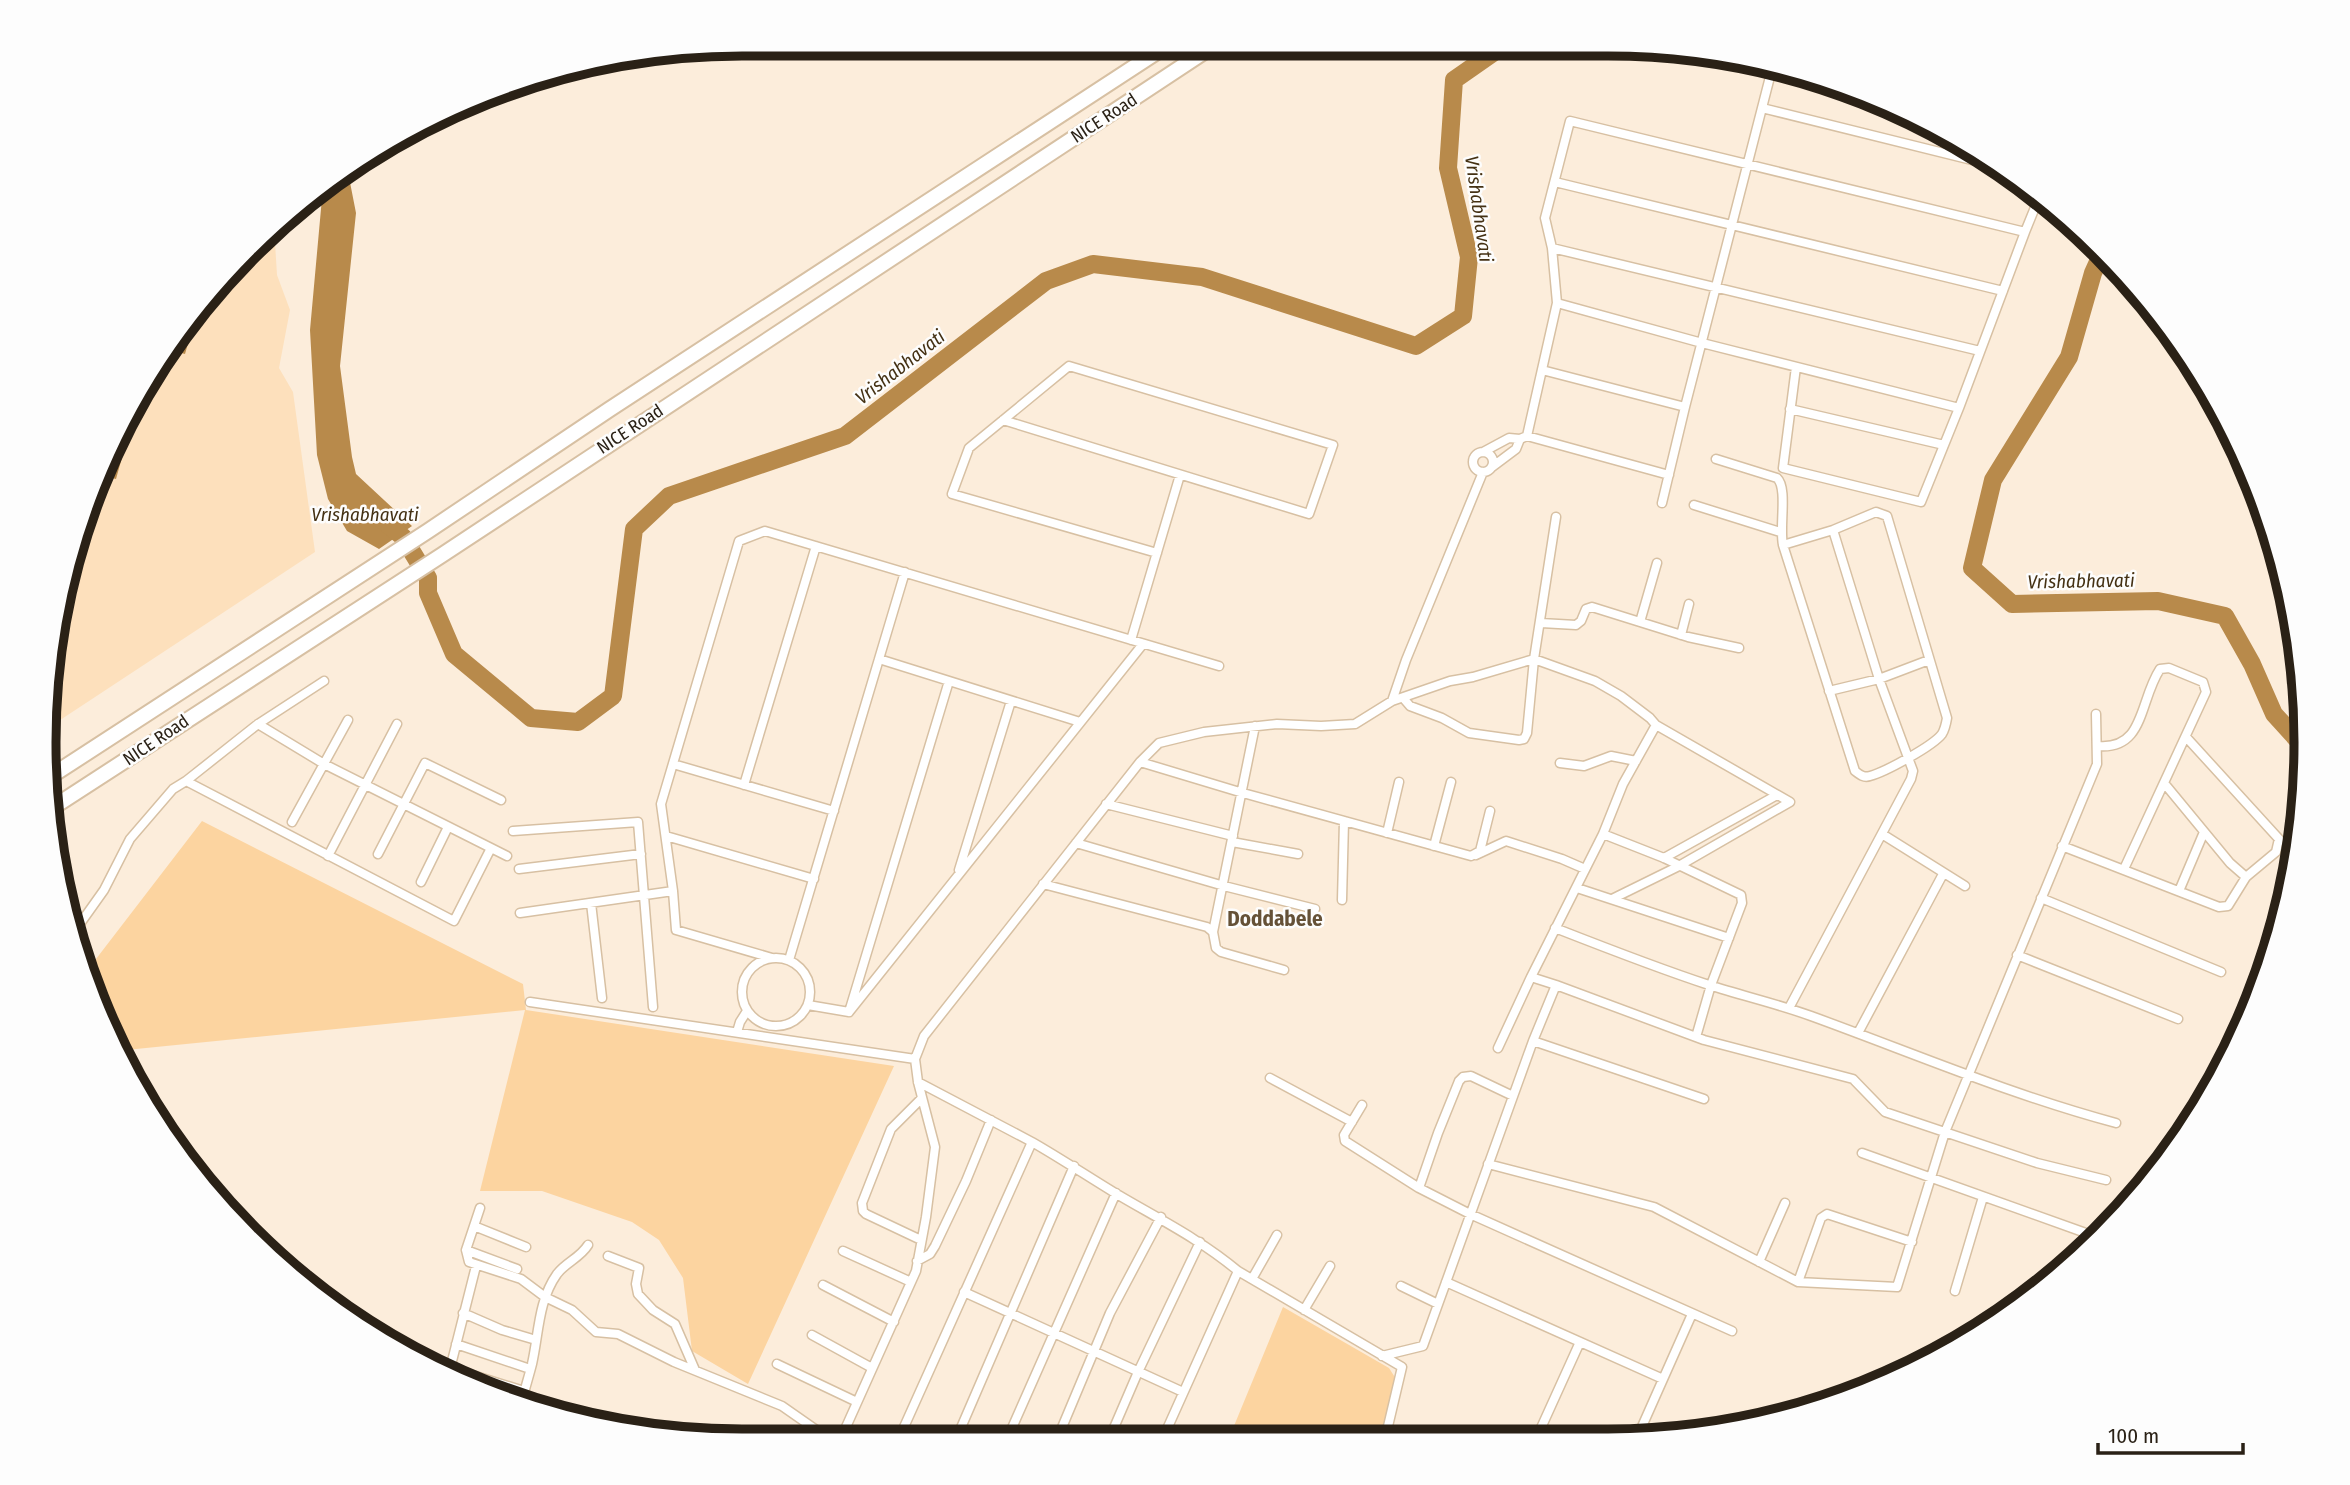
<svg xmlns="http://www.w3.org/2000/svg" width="2350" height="1485" viewBox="0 0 2350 1485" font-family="'Fira Sans Condensed',sans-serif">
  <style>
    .built { fill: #fde0bc }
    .green { fill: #fcd4a0 }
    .water { fill: #b88a4b }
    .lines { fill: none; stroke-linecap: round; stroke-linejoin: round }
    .river { stroke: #b88a4b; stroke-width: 18 }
    .street-casing { stroke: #d7c0a3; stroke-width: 11 }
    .highway-casing { stroke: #d7c0a3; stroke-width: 18 }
    .street { stroke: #fff; stroke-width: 8 }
    .highway { stroke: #fff; stroke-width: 14 }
    .labels { text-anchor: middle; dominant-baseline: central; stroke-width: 5; stroke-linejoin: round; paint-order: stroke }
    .street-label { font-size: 18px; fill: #2a2116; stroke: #fdfdfd }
    .water-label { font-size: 19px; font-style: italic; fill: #443114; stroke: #fdfdfd }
    .quarter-label { font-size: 21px; font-weight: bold; fill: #655137; stroke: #fdfdfd }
    .rim { fill: none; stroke: #2a2116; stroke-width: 9 }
  </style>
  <rect width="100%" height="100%" fill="#fceddb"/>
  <path class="built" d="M274 227 277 275 290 310 279 368 293 392 315 552 45 730 57 607 81 518 137 393 188 317 249 248Z"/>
  <path class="green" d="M202 821 523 984 526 1010 894 1066 748 1384 692 1351 683 1278 659 1240 632 1222 542 1191H480L525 1010 116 1051 86 972Z
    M1283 1307 1389 1368 1396 1379 1380 1439 1229 1438Z"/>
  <path class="water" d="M347 167 356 213 340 366 352 457 356 474 412 526 379 549 347 531 328 499 317 455 310 330 323 187Z
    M199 305 185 354 167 349Z
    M142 386 116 479 100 475 137 393Z"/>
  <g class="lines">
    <path class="river" d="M2102 253 2093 273 2069 357 1993 480 1972 568 2012 604 2158 601 2225 616 2252 664 2274 714 2303 746
      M381 519 403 537 428 578V593L454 654 531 718 578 722 613 696 634 529 669 496 845 436 1046 281 1093 264 1202 277 1416 346 1463 316 1469 257 1448 168 1454 80 1497 50"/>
    <g class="street-casing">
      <path id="street" d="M1762 108 1992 165
        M1555 182 2003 291
        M2025 232 2040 195
        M1552 248 1980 351
        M1796 367 1783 468 1921 502 1959 408
        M1542 370 1685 407 1772 69
        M1790 409 1944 445
        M1003 420 1309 514 1333 445 1069 366 969 448 952 494 1157 553
        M1527 436 1669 475
        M1520 439 1527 436 1557 303 1552 248 1545 218 1570 121 2025 232 1959 408 1702 343 1557 303
        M1473 462a10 10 0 1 1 20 0a10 10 0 1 1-20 0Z
        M1483 452 1509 438 1520 439 1516 449 1492 467
        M1716 459 1777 478C1788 488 1779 527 1783 545L1855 771C1860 775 1864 778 1870 776 1885 772 1933 746 1942 734 1945 729 1946 724 1947 718L1887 516 1876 512 1833 530 1783 545
        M1662 503 1685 407
        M1694 505 1780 532
        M1640 622 1657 563
        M1541 623 1576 625 1581 621 1586 609 1592 607 1688 637 1739 648
        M1681 635 1689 604
        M1131 640 1180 475
        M879 659 1080 722
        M1829 691 1879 679 1929 660
        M1404 699 1410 706 1442 718 1469 733 1519 740 1524 739 1527 733 1534 659 1556 517
        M1392 701 1406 660 1483 472
        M258 724 324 764 507 856
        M2098 746C2145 750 2139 701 2160 669L2169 668 2203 682 2206 692 2124 869
        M1140 762 1243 793 1471 856 1480 851 1490 811
        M1560 763 1584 766 1611 756 1636 761
        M673 764 834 811
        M186 781 258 724 324 681
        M2164 783 2230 863 2246 877
        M744 785 816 546
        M1106 804 1233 836
        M292 822 348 720
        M513 831 638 822 653 1007
        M1387 833 1399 782
        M1603 834 1664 858 1741 895 1742 903 1711 985 1696 1037
        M1882 834 1965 886
        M666 836 814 879
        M1232 842 1298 854
        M1076 843 1224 886 1315 909
        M1434 846 1451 782
        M2062 846 2219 907 2228 906 2246 877 2276 852 2279 839 2186 737
        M378 854 425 763 501 800
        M1476 855 1506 841 1562 859 1585 869
        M328 856 397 724
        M1664 858 1777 795
        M519 869 641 854
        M959 870 1011 701
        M421 882 448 827
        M1043 884 1207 927 1213 932 1216 948 1221 952 1284 970
        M1577 888 1729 938
        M2179 891 2204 832
        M2041 898 2221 972
        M1342 900 1344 821
        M591 903 602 998
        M520 913 673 891
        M1555 928C1606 948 1657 968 1709 985 1743 996 1778 1004 1811 1016 1913 1053 2011 1095 2116 1123
        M1213 932 1255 726
        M72 935 104 890 130 839 173 789 186 781 454 921 491 848
        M2017 955 2178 1019
        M742 992a34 34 0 1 1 68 0a34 34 0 1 1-68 0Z
        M772 958 676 930 673 891 661 804 739 541 765 531 1219 666
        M789 960 905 572
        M1556 985 1704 1040 1853 1079 1885 1112 2037 1163 2106 1180
        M530 1002 915 1059
        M808 1005 849 1012 949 681
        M1789 1008 1911 779 1913 771 1879 679 1833 530
        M849 1012 1143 644
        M737 1032 740 1022 747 1011
        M1858 1033 1943 874
        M1533 1041 1704 1099
        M1498 1048 1531 977
        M1270 1078 1352 1122
        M1362 1105 1344 1135 1345 1141 1419 1188 1470 1214 1732 1331
        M1032 1142C1060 1158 1087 1176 1115 1193 1157 1218 1200 1239 1238 1271L1402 1367 1385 1439
        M1862 1153 2097 1237
        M1488 1164 1654 1207 1798 1282 1897 1287 1945 1132 2097 764 2096 714
        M1419 1188 1438 1133 1459 1081 1463 1077 1471 1076 1513 1096
        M480 1208 466 1250 469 1262 521 1279 545 1297 572 1310 596 1332 618 1334 674 1362 782 1406 825 1436
        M474 1226 526 1247
        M921 1240 866 1214 863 1211 862 1203 891 1129 922 1098
        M466 1250 517 1269
        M843 1251 911 1282
        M608 1256 639 1268 636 1284 638 1294 653 1310 675 1324 695 1370
        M917 1261 930 1254 935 1246 966 1181 991 1120
        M1759 1262 1785 1203
        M1252 1279 1277 1235
        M1446 1282 1663 1379
        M1798 1282 1821 1218 1827 1214 1912 1242
        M823 1285 894 1322
        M1401 1286 1438 1304
        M1955 1291 1983 1197
        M964 1292 1183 1392
        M1304 1310 1330 1266
        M463 1313 502 1330 536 1340
        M812 1335 872 1368
        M456 1344 530 1369
        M1382 1356 1423 1346 1533 1041 1556 985 1531 977 1603 834 1623 784 1656 725
        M777 1364 857 1402
        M450 1368 524 1391
        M449 1373 476 1266
        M522 1401C525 1388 529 1376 532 1364 539 1333 538 1301 557 1274 566 1262 580 1258 588 1245
        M842 1436 916 1271 926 1217 935 1147 918 1082 915 1059 924 1036 1140 762 1159 743 1204 732 1277 724 1321 726 1355 724 1392 701 1450 681 1473 677 1534 659 1595 681 1621 696 1650 718 1656 725 1790 802 1677 867 1612 899
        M900 1436 1032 1142 918 1082
        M957 1437 1074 1166
        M1008 1437 1116 1193
        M1058 1437 1110 1313 1161 1217
        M1110 1437 1138 1372 1200 1242
        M1163 1438 1238 1271
        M1536 1439 1580 1342
        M1636 1440 1692 1314"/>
    </g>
    <g class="highway-casing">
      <path id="highway" d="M48 778 428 531 610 409 1160 50
        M52 808 442 555 1207 50"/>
    </g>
    <use href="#street" class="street"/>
    <use href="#highway" class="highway"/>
  </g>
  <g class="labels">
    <g class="street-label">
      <text transform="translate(1104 118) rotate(-33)">NICE Road</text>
      <text transform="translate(630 429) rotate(-33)">NICE Road</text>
      <text transform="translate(156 740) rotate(-34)">NICE Road</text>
    </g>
    <g class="water-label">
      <text transform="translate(1479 209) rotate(82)">Vrishabhavati</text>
      <text transform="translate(900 367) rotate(-38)">Vrishabhavati</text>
      <text x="365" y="514">Vrishabhavati</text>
      <text transform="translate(2081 581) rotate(-1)">Vrishabhavati</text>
    </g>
    <g class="quarter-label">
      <text x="1275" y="919">Doddabele</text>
    </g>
  </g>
  <path d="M0 0H2350V1485H0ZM742 56H1608A686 686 0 0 1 2294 742V743A686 686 0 0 1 1608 1429H742A686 686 0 0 1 56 743V742A686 686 0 0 1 742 56Z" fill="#fdfdfd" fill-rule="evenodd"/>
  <path class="rim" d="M742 56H1608A686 686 0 0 1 2294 742V743A686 686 0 0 1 1608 1429H742A686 686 0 0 1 56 743V742A686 686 0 0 1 742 56Z"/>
  <path d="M2098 1443v10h145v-10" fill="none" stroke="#2a2116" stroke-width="3.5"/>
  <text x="2108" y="1443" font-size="21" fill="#2a2116" stroke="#fdfdfd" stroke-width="5" paint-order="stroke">100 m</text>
</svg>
